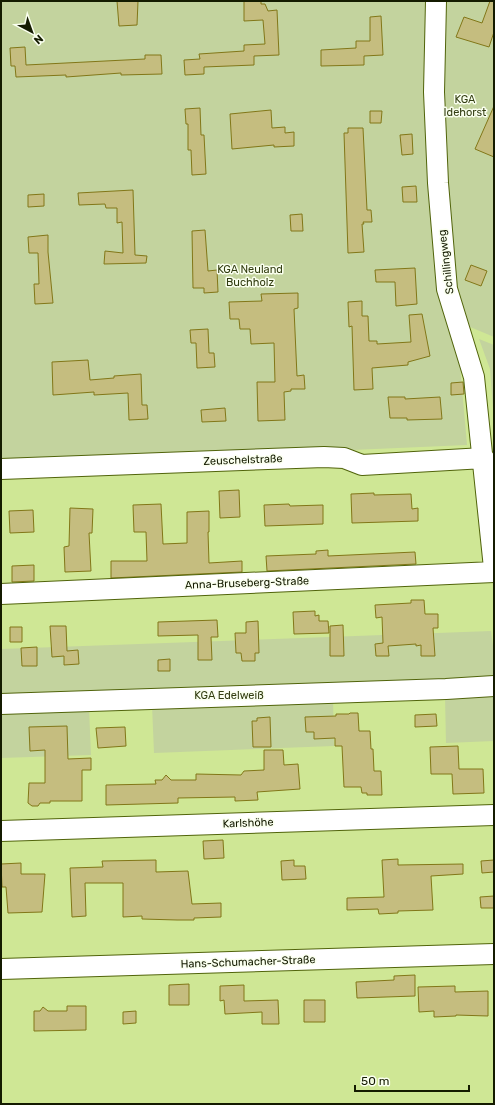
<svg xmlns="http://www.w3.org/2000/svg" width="495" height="1105" viewBox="0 0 495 1105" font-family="Rubik,sans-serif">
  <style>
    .green { fill: #c3d39e }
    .building { fill: #c5bd7f; stroke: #827718 }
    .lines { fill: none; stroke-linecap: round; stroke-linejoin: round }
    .minor-casing { stroke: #51640b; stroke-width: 22 }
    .minor { stroke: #fff; stroke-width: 20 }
    .labels { text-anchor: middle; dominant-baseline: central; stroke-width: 3; stroke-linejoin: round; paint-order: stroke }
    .park-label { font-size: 11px; fill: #323d11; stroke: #faffef }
    .street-label { font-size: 11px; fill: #141b00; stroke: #faffef }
  </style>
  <rect width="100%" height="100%" fill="#cfe795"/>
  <path class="green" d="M1 1H494V337L456 321 467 445 1 465Z
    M479 339 494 345V422L490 369Z
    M491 631 494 653V741L446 743 445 696 333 699 334 746 154 753 152 705 89 708 91 755 1 758V649Z"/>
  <path class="building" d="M117 1H138L137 25 119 26Z
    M244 1H261V4H265L268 11 277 10 279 55 254 56V65L204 67V74L185 75 184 60 200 59 199 54 244 51V45L265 44 263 20 244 21Z
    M490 1H494V32L489 47 456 37 464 17 482 23Z
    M381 16 383 55 364 56V65L321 66V50L356 48V41H370V17Z
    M25 47 26 65 145 59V55H161L162 74 121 75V73L66 77V75L16 77 15 66H11L10 48Z
    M494 106V157L475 149Z
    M200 108 201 135H204L206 174 192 175 191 150H188V124H186L185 109Z
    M271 110 272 128 285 127V133L294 132V146L274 147V145L232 149 230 114Z
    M370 111H382L381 123H370Z
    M348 128H363L367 210H371L372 222H363L364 224H362L364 252 348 253 344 133H348Z
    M412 134 413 154 402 155 400 135Z
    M416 186 417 202H403L402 187Z
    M133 190 135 255 147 256 146 263 104 264 105 251 123 253 122 222 117 223V208H106L105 204 79 205 78 193Z
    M44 194V206L28 207V195Z
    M302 214 303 231H291L290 215Z
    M205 230 208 271 217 270 218 292 204 293V288H193L192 231Z
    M48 235V252L53 303 35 304 34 284H39L38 253H29L28 237Z
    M471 265 487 271 481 286 465 280Z
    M415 268 417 304 396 306 395 282H376L375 270Z
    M298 293V308L294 309 297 376 304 375 305 389H291V391L284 392 285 420 258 421 257 382H275L274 343 251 344 250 329H240L239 319H230L229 302 262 301 261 294Z
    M362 301V316H368L369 341H377V344L411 342 409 315 422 314 430 356 408 362V365L372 368 373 389 354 390 352 326 349 327 348 302Z
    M208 329 209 353H214L215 367 197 368 196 343H191L190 330Z
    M88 360 90 380 114 378V376L141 374 142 405H147L148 419 129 420 128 393 94 395V392L53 395 52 362Z
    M463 382 464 394 451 395V383Z
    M388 397H405V399L440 397 442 419 407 420V418H390Z
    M225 408 226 421 202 422 201 410Z
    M239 490 240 517 220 518 219 491Z
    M374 493V495L411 494 412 509 418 508V521L352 523 351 494Z
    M161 504 163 544 187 543V512L209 511V532H208L209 563 242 561V572L111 578V561H147L146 532H134L133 505Z
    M289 504 290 506 323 505V524L265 526 264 505Z
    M70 508 93 509 92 533H89L91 571 65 572 64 547 69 546Z
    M33 510 34 532 10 533 9 511Z
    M328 550V556L415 552 416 564 267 571 266 556 316 554V551Z
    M34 565V581L12 582V566Z
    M411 600H424L425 614H438V628H433L435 656H421V645L416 646V644L388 646 389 656H376L375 644 383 643 382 617 376 618 375 605 411 603Z
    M315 611V616L319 615V621H328L329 633 294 634 293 612Z
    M217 620 218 637H211L212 660H198V635L158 636V622Z
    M258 621 259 653H255V661H242L241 653H236L235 633H246V622Z
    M343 625 344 656H330V626Z
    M50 626H66L67 651 78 650 79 664 64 665V656L52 657Z
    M10 627H22V642H10Z
    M37 647V666H22L21 648Z
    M170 659V671H158V660Z
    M350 713H358L359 731H370L371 749H373L374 771H381L382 795H367V793H362L361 787H344L342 746H335V738L314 739V732H306L305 717 336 716V714H349Z
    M436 714 437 726 415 727V715Z
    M270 717 271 747H253L252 721H257V718Z
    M67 726 68 759 91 758V770H82V801H50V803H40L38 806H32L28 803 29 783H45V750L30 751 29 727Z
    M125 727 126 746 98 748 96 728Z
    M458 746 459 769H483L484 793 453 794 452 774H431L430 747Z
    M264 750H283L284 765 298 764 300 789 257 792 258 800 235 801V797L178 798V803L106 805V785L156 784 155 780H162L166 775 171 780H196V774L241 775 244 771 264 770Z
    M223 840 224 858 204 859 203 841Z
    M398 859V865L463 864V874L431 876 433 910 398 911V913L379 914 378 909 347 910V898L384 897 382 860Z
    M156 860V872L188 871 192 904 221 903V917L194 918V920H177L142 919V916L123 917V883H85L86 916 72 917 70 868 103 867 102 861Z
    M294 860V866H305L306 879 282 880 281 861Z
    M494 860V872L482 873 481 861Z
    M21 863V874H45L42 912 8 913 6 887H2L1 864Z
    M494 896V908H481L480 897Z
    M415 975V996L357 998 356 982 394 980V976Z
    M189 984V1005H169V985Z
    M244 985V1001L278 1000 279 1024H262V1012L225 1014 224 1000 220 1001V986Z
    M455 986V992L488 991V1016L456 1015V1016L434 1017V1011L419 1012 418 987Z
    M304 1000H325V1022H304Z
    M67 1006H86V1030L34 1031V1011H40L43 1007 48 1011H67Z
    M136 1011V1023L123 1024V1012Z"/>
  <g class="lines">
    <g class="minor-casing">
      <path id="minor" d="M436 1 434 92 438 183 447 289 474 377 494 568
        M1 469 324 457 344 458 362 465 484 458
        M1 594 494 572
        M1 704 446 689 494 686
        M1 831 494 815
        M1 969 494 954"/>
    </g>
    <use href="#minor" class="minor"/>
  </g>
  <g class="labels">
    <g class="park-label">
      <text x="465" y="99">KGA<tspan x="465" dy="13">Idehorst</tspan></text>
      <text x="250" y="269">KGA Neuland<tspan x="250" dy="13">Buchholz</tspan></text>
      <text x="229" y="695">KGA Edelweiß</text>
    </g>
    <g class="street-label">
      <text transform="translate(446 262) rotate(-97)">Schillingweg</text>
      <text transform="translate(243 460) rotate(-2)">Zeuschelstraße</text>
      <text transform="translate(247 583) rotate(-2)">Anna-Bruseberg-Straße</text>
      <text transform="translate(248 823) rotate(-2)">Karlshöhe</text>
      <text transform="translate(248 962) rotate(-2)">Hans-Schumacher-Straße</text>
    </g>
  </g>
  <rect width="495" height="1105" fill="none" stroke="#141b00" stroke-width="4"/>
  <g transform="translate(32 32) rotate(139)" stroke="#faffef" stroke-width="3" paint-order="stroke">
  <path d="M0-3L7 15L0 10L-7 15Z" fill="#141b00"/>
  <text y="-6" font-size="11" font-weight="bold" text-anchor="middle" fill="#141b00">N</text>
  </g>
  <path d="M355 1085v6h114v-6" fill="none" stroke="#141b00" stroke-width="2"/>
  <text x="361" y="1085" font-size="12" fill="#141b00" stroke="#faffef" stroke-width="3" paint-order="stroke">50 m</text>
</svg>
